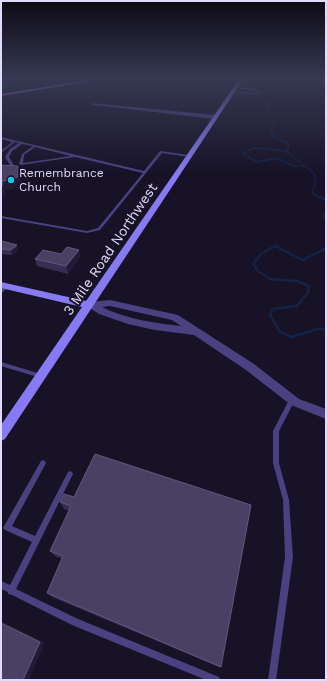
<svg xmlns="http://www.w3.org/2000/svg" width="327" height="681" viewBox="0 0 327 681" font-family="'Work Sans',sans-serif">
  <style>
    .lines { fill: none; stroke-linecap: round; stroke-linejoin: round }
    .stream-far3 { stroke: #142348; stroke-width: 1 }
    .stream-far2 { stroke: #142348; stroke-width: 1.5 }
    .stream-far1 { stroke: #142348; stroke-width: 2 }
    .stream { stroke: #142348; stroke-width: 2.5 }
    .lane { fill: #4a4180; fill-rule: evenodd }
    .street { fill: #4a4180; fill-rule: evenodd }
    .secondary { fill: #887af2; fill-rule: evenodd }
    .primary { fill: #cb6cf1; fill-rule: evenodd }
    .wall { fill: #382d52 }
    .shaded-wall { fill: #231a39 }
    .building { fill: #4a4064; stroke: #62587c }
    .poi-dot { fill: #19c1e9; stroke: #171226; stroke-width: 1.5 }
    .labels { text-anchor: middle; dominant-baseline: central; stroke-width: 4; stroke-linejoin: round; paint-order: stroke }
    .far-poi-label { font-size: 12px; fill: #e1dafb; stroke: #171226; text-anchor: start }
    .street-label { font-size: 14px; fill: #e1dafb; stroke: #171226 }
  </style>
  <rect width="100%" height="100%" fill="#171226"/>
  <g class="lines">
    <path class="stream-far3" d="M272 131 275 121 267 107 277 95 290 89 285 80 286 78"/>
    <path class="stream-far2" d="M272 130V134L276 138 289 144 287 152 314 173 316 184 312 191 313 194 319 197
      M286 151 254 148 243 154 257 162 276 158 293 166H307"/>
    <path class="stream-far1" d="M317 196 326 200
      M326 212 324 215 326 221
      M273 280 259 272 253 264 262 253 275 246 303 260 326 248"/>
    <path class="stream" d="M269 279 297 281 309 286 308 293 297 306 273 309 270 315 280 332 292 337 317 329H326"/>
    <path class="lane" d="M235 87 253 88 262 92 257 95 231 92 232 91 257 93 259 92 253 90 234 88Z
      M1 137 144 171 160 151 189 155 191 156 189 157 162 153 100 230 87 233 1 218V216L87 231 98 228 143 173 75 157 21 165 19 164 22 154 33 146 22 144 12 151 9 157 15 167 14 168 10 171 1 172V170L8 169 11 167 5 157 10 149 19 143 15 142 1 153V151L12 142 1 139ZM35 147 71 156 23 163 24 155Z
      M5 285H7L9 286 3 292 1 293V289Z
      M1 362 41 374H43L44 376 43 378H41L1 366Z
      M290 398H294L295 400 279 431V463L289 500 293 557 276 680H268L285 557 283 500 273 463V431Z
      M43 460 45 461 46 463 45 465 12 526 35 536 68 472 70 471 72 472 73 474 16 589 78 619 219 677 220 680H206L72 625 12 595 8 594V592L1 589V581L10 585 32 542 5 530 3 528 41 461Z"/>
    <path class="street" d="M1 78H7L13 81 1 89V86L8 81Z
      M91 103 215 115 218 117 215 119 93 105Z
      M110 300 178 315 254 364 299 399 326 409V419L291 405 246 370 194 335 155 330 128 324 99 314 85 305 90 302ZM110 306 172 320 181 326C154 323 126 319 102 307Z"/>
    <path class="secondary" d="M240 78H244L5 439 1 441V425L82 307 1 288V282L86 301Z"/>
    <path class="primary" d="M100 78H112L1 96V94Z"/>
  </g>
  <path class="wall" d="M1 242 17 245 18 250 12 255 1 254Z
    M61 254 80 257 68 274 37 266 35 259Z
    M64 494 221 667H219L52 597 47 593 62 559 55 556 50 551 69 511 64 509 60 502Z"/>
  <path class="shaded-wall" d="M18 166 21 174V186H15V189L5 190V195H1V186L2 181 13 178Z
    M17 245 18 250 12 255 11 250Z
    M79 250 80 257 68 274 66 266Z
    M1 621 45 643 29 680H23L1 623Z"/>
  <path class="building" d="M1 165 18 166V177L13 178V180L2 181V186H1Z
    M2 241 17 245 11 250 1 249V242Z
    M67 247 79 250 66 266 35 259 43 250 61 254Z
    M95 454 251 505 221 667 47 593 63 556 50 551 71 506 60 502 64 494 74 497Z
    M1 623 40 642 23 680H1Z"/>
  <linearGradient id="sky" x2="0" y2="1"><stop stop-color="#0d0a15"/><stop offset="0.45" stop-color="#363952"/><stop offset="1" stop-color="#363952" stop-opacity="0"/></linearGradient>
  <rect width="327" height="174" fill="url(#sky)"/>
  <circle class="poi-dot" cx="11" cy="180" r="4"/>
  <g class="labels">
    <g class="far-poi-label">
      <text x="19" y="173">Remembrance<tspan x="19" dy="14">Church</tspan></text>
    </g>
    <g class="street-label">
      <text transform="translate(110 249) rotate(-56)">3 Mile Road Northwest</text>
    </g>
  </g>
  <rect width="327" height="681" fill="none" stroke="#e1dafb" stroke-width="4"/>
</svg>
